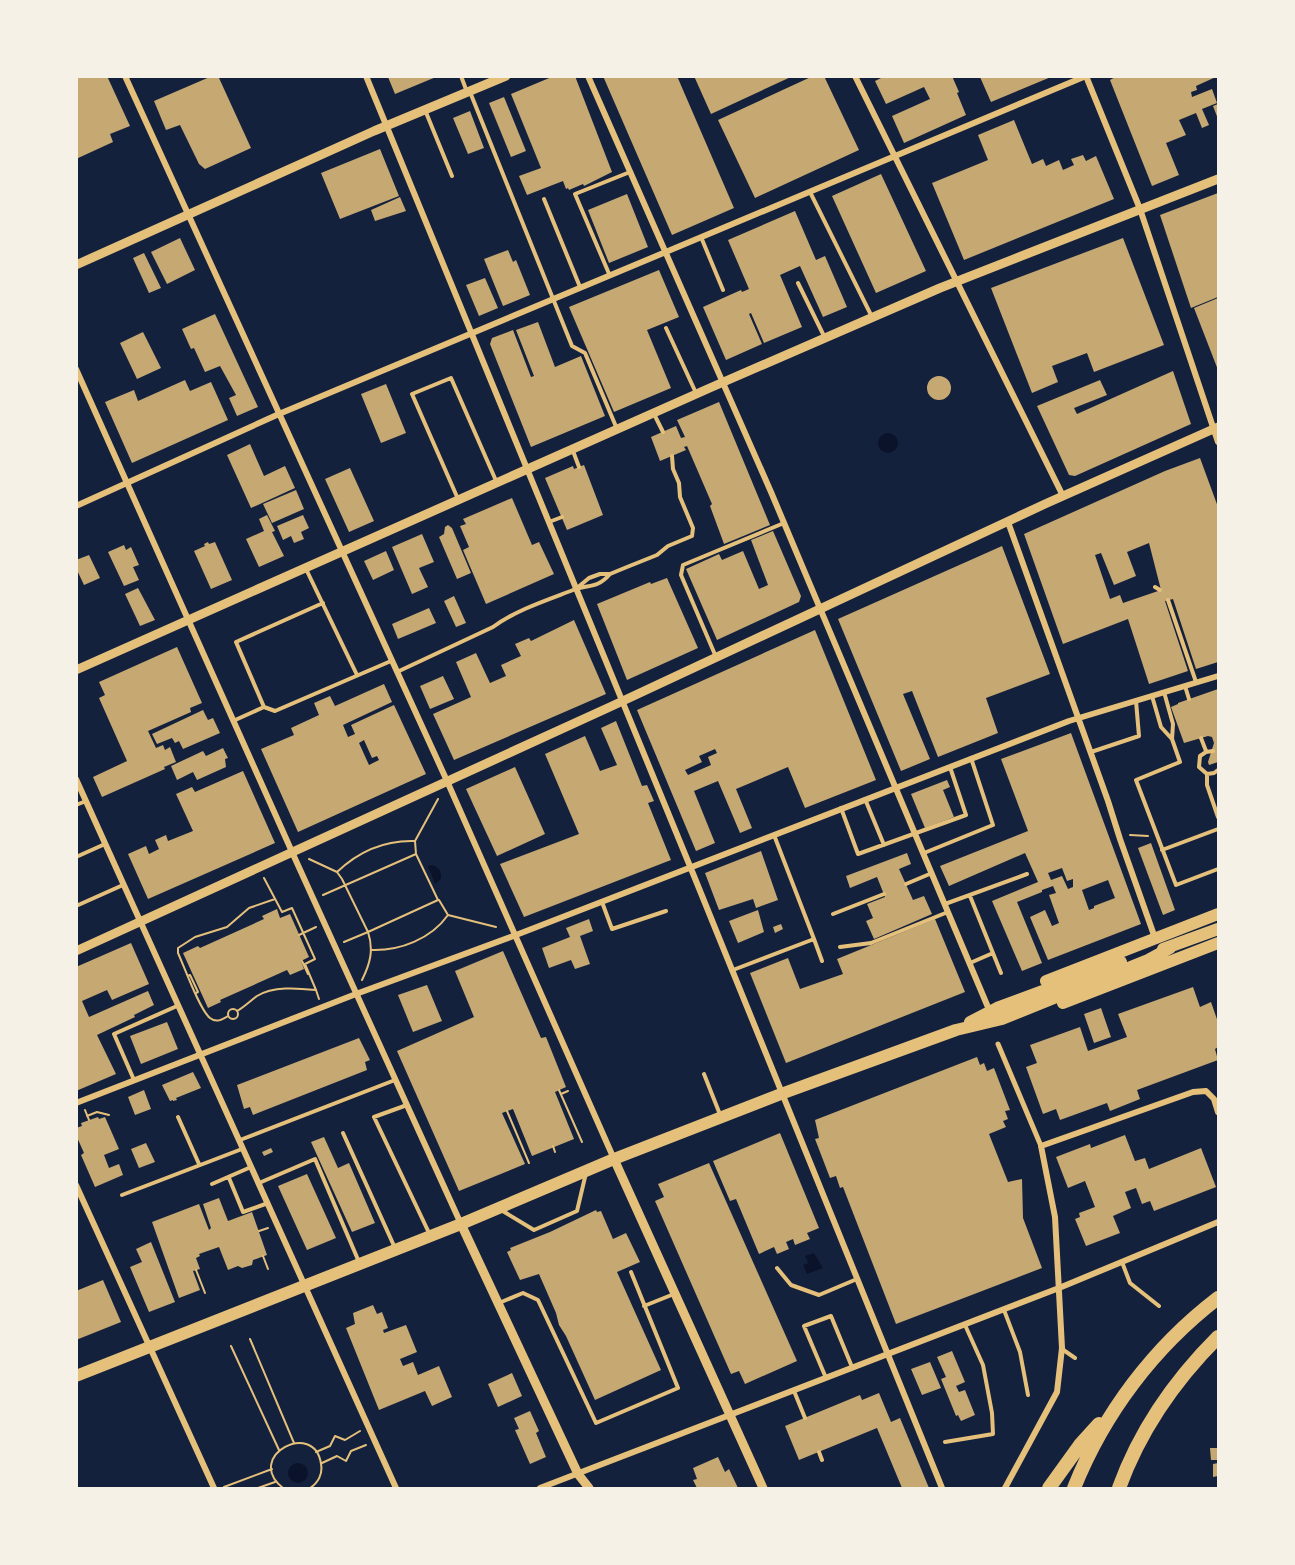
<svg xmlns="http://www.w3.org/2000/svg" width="1295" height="1565" viewBox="0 0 1295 1565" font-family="'Alegreya Sans',sans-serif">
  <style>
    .water { fill: #0b132b }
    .building { fill: #c6a872; fill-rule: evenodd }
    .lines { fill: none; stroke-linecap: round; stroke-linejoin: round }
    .path { stroke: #e5c07b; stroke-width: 2 }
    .service { stroke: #e5c07b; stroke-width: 4 }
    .pedestrian { stroke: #e5c07b; stroke-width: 5 }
    .minor { stroke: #e5c07b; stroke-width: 6 }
    .tertiary { stroke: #e5c07b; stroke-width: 9 }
    .primary { stroke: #e5c07b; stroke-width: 12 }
    .motorway { stroke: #e5c07b; stroke-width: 14 }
  </style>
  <rect width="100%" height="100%" fill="#14213d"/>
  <path class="water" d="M878 443a10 10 0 1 1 20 0a10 10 0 1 1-20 0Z
    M431 865C439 866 442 872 441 879L435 884 428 866Z
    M814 1253 823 1268 807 1274 803 1265 808 1263 805 1256Z
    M288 1473a10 10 0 1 1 20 0a10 10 0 1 1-20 0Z"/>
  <path class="building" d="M76 76H107L130 126 110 134 113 142 76 159Z
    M212 76H223L219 78 251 148 205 169 199 164 180 125 166 130 154 101Z
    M554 76H575L612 172 584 186 583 184 569 190 568 188 566 189 563 181 527 195 519 176 541 168 511 94Z
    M603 76H677L734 208 672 235Z
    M694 76H793L711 114Z
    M813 76H824L859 150 755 198 718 120Z
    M885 76H952L959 92 957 93 966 115 904 143 892 116 930 99 924 87 886 104 875 81Z
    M1117 76H1218L1196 86 1197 90 1191 92 1192 97 1212 89 1217 103 1202 109 1209 125 1202 128 1196 113 1179 120 1186 135 1166 143 1179 175 1152 186 1110 80Z
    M388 77H436L395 94Z
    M980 77H1051L991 102Z
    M504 97 526 151 511 157 489 103Z
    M1218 104V119L1213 106Z
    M470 111 484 148 468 154 453 118Z
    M1014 120 1032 164 1043 159 1046 166 1059 160 1063 170 1074 165 1071 159 1083 155 1086 161 1096 156 1114 199 964 260 932 183 988 160 978 135Z
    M380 149 399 196 340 219 321 173Z
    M881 174 926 271 876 293 832 196Z
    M1218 193V297L1191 308 1160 215Z
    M627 194 648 247 609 263 588 210Z
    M400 197 406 211 375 221 371 210Z
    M795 211 816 260 825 256 847 307 823 317 800 266 780 275 802 327 764 343 751 313 749 314 762 344 726 360 703 307 741 290 742 292 749 289 728 240Z
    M180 238 195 270 167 284 151 252Z
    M1123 238 1164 345 1094 372 1087 353 1052 366 1058 382 1032 393 991 288Z
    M508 250 513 262 516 260 530 295 503 306 484 259Z
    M144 253 161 288 149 293 133 258Z
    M659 270 679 317 647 330 671 388 614 412 569 307Z
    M485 278 498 308 479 316 466 285Z
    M1218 298V370L1194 308Z
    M215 314 258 407 237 416 229 398 236 395 220 366 205 372 194 348 191 349 182 329Z
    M538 322 555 367 581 356 605 416 531 447 490 344 492 338 513 330 531 377 534 376 516 330Z
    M143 332 161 368 137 379 120 343Z
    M1173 371 1191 424 1075 476 1069 475 1037 406 1100 380 1107 395 1074 408 1077 414Z
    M927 388a12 12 0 1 1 24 0a12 12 0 1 1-24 0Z
    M185 380 190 391 211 382 228 420 132 463 105 402 134 390 138 401Z
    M386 384 406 433 381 443 361 394Z
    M719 402 770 525 724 544 710 506 712 504 687 446 684 447 686 450 660 461 651 437 676 426 681 438 685 437 677 420Z
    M250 444 264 476 285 466 295 488 251 508 227 455Z
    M1200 458 1218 507V662L1196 669 1173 599 1165 601 1188 671 1149 684 1128 619 1063 644 1024 534 1165 471ZM1149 543 1161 590 1123 603 1120 595 1110 599 1095 555 1101 553 1114 585 1136 576 1127 552Z
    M584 465 603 515 567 530 545 478 573 466 574 469Z
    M350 468 374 521 349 532 325 479Z
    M296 490 304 509 272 523 263 504Z
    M512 498 532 545 539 542 554 574 486 604 463 550 469 547 460 526 466 524 463 519Z
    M267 515 275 531 272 532 284 556 259 567 246 539 264 531 259 519Z
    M303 515 309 528 301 532 304 539 294 543 291 536 283 540 277 526Z
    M448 525 452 528 471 573 457 579 439 537 444 534 445 527Z
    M773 531 801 596 799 602 717 640 686 569 719 554 722 560 743 551 759 589 768 585 751 540Z
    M422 534 434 562 419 568 428 587 412 594 392 547Z
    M208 542 209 544 215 542 232 580 211 589 194 551 205 546 204 544Z
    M124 545 126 550 131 547 139 565 133 567 139 580 124 586 108 552Z
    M1002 546 1050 674 986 698 998 733 938 757 912 691 903 694 930 759 901 771 838 619Z
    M386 551 394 570 373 580 364 561Z
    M89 555 100 578 84 585 76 568V560Z
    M667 578 698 648 627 680 597 604 650 582 651 584Z
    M138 588 155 620 140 626 125 594Z
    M454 596 466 623 456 627 444 601Z
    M429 608 436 623 398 639 392 624Z
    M574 620 606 694 454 760 433 714 471 697 456 662 476 653 490 683 506 676 501 665 521 656 515 644 529 638 531 641Z
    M815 630 876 780 805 808 788 767 736 789 752 828 740 833 718 781 694 791 715 843 696 851 637 710ZM715 749 717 753 708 757 711 765 688 775 685 770 702 762 699 756Z
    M177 647 202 703 190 708 191 712 148 731 156 748 163 745 165 750 170 747 176 762 164 767 165 769 102 797 93 777 127 761 99 698 105 695 99 682Z
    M443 676 454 699 430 709 420 686Z
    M384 684 392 702 343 725 348 737 355 734 351 725 394 705 426 774 298 832 261 749 294 735 291 728 319 715 314 703 330 696 335 706ZM364 740 372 758 377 756 379 760 369 765 359 743Z
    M1218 689V762L1209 765 1208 762 1214 743 1212 737 1208 736 1184 743 1171 707 1178 704V703Z
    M203 710 208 720 213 718 220 733 183 749 179 741 175 743 172 738 157 744 152 734Z
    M616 721 642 786 647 785 654 801 648 803 671 860 524 917 500 864 579 834 545 754 585 736 600 771 617 765 601 728Z
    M1071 733 1141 924 1048 960 1030 917 1045 910 1052 926 1059 923 1049 895 1056 893 1053 886 1042 890V892L1017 902 1042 963 1022 971 992 901 1038 882 1025 853 949 886 940 866 1028 831 1001 759ZM1062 868 1067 881 1073 879V887L1068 889 1062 876 1051 880 1048 873ZM1108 880 1115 898 1094 906V908L1089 910 1082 890Z
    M223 748 228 758 225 759 226 767 197 780 193 772 177 780 171 766 203 751 206 756Z
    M515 767 545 834 497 856 466 789Z
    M243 771 275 843 148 899 128 854 146 846 149 854 159 849 155 840 166 835 168 841 193 831 176 794 192 787 195 792Z
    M947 780 950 787 943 790 954 817 925 828 911 794Z
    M1151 843 1175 910 1163 915 1138 848Z
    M761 851 778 900 756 908 753 899 719 910 705 873Z
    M907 853 911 864 899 869 913 900 924 896 932 914 874 939 866 921 873 918 867 904 885 897 877 877 850 888 846 876Z
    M277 909 280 918 290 914 309 957 301 961 304 969 290 975 287 970 220 1000 221 1002 208 1008 183 953 198 946 200 948 264 919 262 916Z
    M758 910 764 932 738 943 729 921Z
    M589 919 593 931 580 936 590 964 575 969 571 960 549 968 542 948 570 937 566 928Z
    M935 919 965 992 786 1063 750 973 788 958 800 989 843 974 837 959Z
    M781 924 783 929 775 933 773 927Z
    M131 943 149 984 112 1000 107 990 82 1001 89 1017 148 991 154 1005 134 1015 135 1017 97 1035 116 1074 76 1091V967Z
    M503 951 541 1038 546 1037 566 1087 555 1092 574 1139 532 1156 513 1109 502 1113 525 1164 459 1191 397 1051 474 1017 455 971Z
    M427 985 442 1021 413 1032 398 995Z
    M1193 987 1200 1007 1211 1002 1218 1022V1047L1215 1049 1218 1060 1137 1090 1140 1099 1110 1111 1107 1103 1060 1120 1056 1109 1043 1114 1026 1067 1037 1063 1030 1045 1080 1027 1088 1051 1127 1037 1118 1014Z
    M1101 1008 1111 1037 1094 1043 1084 1014Z
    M167 1022 178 1049 141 1064 130 1036Z
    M359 1038 370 1060 365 1062 367 1070 253 1115 250 1107 244 1109 237 1085Z
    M977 1057 980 1065 984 1063 987 1071 994 1068 1010 1110 1005 1111 1008 1119 1003 1121 1006 1127 989 1134 1008 1182 1022 1179 1023 1218 1042 1268 896 1324 843 1187 840 1188 836 1176 830 1178 815 1139 819 1138 815 1120Z
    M193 1072 201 1088 176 1098 177 1100 173 1101V1100L170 1101 162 1085Z
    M144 1090 151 1109 135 1115 128 1097Z
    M98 1117 99 1119 105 1117 119 1149 104 1155 109 1168 119 1164 123 1175 95 1187 81 1155 84 1153 76 1135V1128L82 1126 81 1123Z
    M780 1133 819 1228 807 1233 810 1239 795 1245 793 1239 786 1242 789 1249 777 1254 774 1247 759 1254 736 1199 730 1201 713 1161Z
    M1125 1135 1135 1161 1145 1158 1149 1169 1201 1148 1216 1187 1154 1211 1150 1201 1142 1204 1136 1188 1125 1192 1131 1208 1113 1216 1120 1233 1086 1246 1075 1219 1080 1217 1079 1213 1095 1207 1085 1181 1068 1188 1056 1157 1090 1144 1091 1148Z
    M324 1137 338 1168 349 1163 375 1223 352 1232 311 1142Z
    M146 1143 155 1162 139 1168 131 1149Z
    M271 1148 273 1152 264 1156 262 1152Z
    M709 1163 797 1361 745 1384 739 1371 731 1374 655 1201 664 1197 658 1184Z
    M307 1174 336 1238 307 1250 278 1186Z
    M219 1198 228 1221 252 1212 267 1255 253 1260 252 1265 242 1268 238 1266 228 1270 219 1247 199 1254 200 1256 196 1258 200 1269 193 1271 200 1290 179 1298 152 1222 199 1204 209 1230 211 1228 203 1204Z
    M596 1210 597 1212 601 1211 613 1239 626 1233 640 1262 617 1272 661 1370 595 1400 566 1336 559 1325 556 1313 539 1274 520 1280 507 1252 511 1250 510 1248 550 1232Z
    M151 1242 175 1302 149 1312 130 1267 142 1262 136 1249Z
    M103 1280 121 1322 76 1340V1291Z
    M373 1305 377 1314 382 1312 388 1328 383 1330 384 1333 406 1325 417 1352 400 1359 403 1366 413 1362 418 1375 439 1366 452 1397 432 1406 425 1391 379 1410 346 1328 355 1324 353 1313Z
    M952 1351 965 1382 956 1386 959 1392 965 1390 975 1415 961 1421 958 1415 956 1416 941 1379 946 1377 937 1357Z
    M930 1362 941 1388 922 1395 911 1369Z
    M512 1373 522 1396 498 1407 488 1384Z
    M879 1393 891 1422 900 1418 929 1488H902L877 1428 799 1460 785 1426 860 1395 862 1400Z
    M530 1411 539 1431 536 1433 546 1457 530 1464 515 1430 519 1429 514 1418Z
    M1210 1448H1218V1460H1211Z
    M718 1457 725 1472 729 1469 738 1488H697L693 1480 697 1479 693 1468Z
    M1218 1463V1476L1213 1477V1464Z"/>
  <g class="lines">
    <path class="path" d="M1130 835 1148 836
      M415 841 438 799
      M309 859 337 872C359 851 384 840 415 841L416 854 438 900 368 932 342 879 337 872
      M264 878 282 912 292 908 315 959 305 964 316 990
      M323 895 416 854
      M448 915 496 927
      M299 935 316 927
      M344 942 368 932C374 950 370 964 362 980
      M371 950C400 951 431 939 448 915L439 900
      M302 961 308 974
      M188 976 190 975 198 992 196 993
      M228 1014a5 5 0 1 1 10 0a5 5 0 1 1-10 0Z
      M237 1011C244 1007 250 1001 257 996 273 986 297 988 316 990L319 999
      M228 1016C222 1020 216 1023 210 1018 200 1011 184 966 178 953V948L195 937 227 927 249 908 275 899
      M559 1090 582 1142
      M561 1094 568 1091
      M85 1110 89 1120
      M507 1111 529 1163
      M87 1116 97 1112 109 1115
      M553 1146 555 1152
      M259 1231 268 1228
      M263 1256 268 1269
      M196 1270 205 1293
      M250 1339 294 1443
      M231 1346 279 1450
      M316 1452 330 1446 335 1436 345 1440 360 1431
      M322 1463 337 1456 346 1461 351 1451 366 1445
      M224 1487 272 1469
      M258 1488 275 1482
      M283 1488C243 1456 315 1419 321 1464 323 1474 318 1483 310 1488"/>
    <path class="service" d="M461 76 467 92
      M470 92 572 346 585 353 617 429
      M425 110 452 176
      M810 192 872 317
      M544 199 580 287
      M701 237 723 290
      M610 276 575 194 630 172
      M798 283 824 336
      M666 328 696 393
      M654 414 663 432
      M573 451 579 467
      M458 499 412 394 451 378 497 483
      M549 522 562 517
      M306 569 357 675
      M1155 587 1160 590
      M577 588 589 578 600 574H610L627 567 657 555 668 546 692 536 693 528 680 497 679 483 673 469 672 456
      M1168 600 1196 682
      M716 657 681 575 683 565 784 523
      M397 672 493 627C516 610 547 600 573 590 589 584 597 589 610 574
      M1185 686 1189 699
      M1164 692 1173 724 1172 739 1180 762 1136 780 1176 885 1218 869
      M1152 696 1161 727 1171 738
      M264 707 236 642 323 603
      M233 721 264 707 275 711 391 661
      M1201 738 1206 751
      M1213 751 1206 752 1200 756 1199 767 1207 774 1214 773 1218 770
      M1091 752 1139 736 1136 701
      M1207 774V785L1218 817
      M865 799 884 845
      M76 805 86 801
      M841 808 858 854 966 815 950 767
      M1162 850 1218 829
      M924 853 993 825 971 758
      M76 857 105 844
      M906 884 932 873
      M970 896 1001 973
      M602 902 612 929 666 911
      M945 904 1027 874
      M76 906 123 885
      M833 914 884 894
      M814 939 822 961
      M840 947 871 943 948 912
      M970 963 993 953
      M733 970 814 939 774 835
      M704 1074 721 1117
      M134 1080 114 1034 177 1006
      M407 1105 374 1117 430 1235
      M178 1117 199 1164
      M343 1133 395 1248
      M240 1140 395 1080
      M229 1178 243 1212 268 1203
      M259 1183 315 1159 359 1262
      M212 1184 251 1167
      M122 1195 242 1149
      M501 1210 534 1230 577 1211 586 1173
      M1122 1262 1130 1283 1159 1306
      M777 1268 791 1285 819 1295 857 1279
      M499 1303 523 1293 538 1300 596 1423 678 1388 631 1272
      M644 1306 674 1294
      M1004 1310 1020 1352 1028 1395
      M1062 1349 1075 1358
      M826 1378 804 1326 831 1316 852 1367
      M794 1391 805 1418
      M945 1442 993 1434 992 1413 983 1365 965 1325
      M819 1452 822 1460"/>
    <path class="pedestrian" d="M998 1044 1041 1146"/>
    <path class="minor" d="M125 76 447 781 614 1159
      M366 76 694 876 942 1488
      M588 76 771 492 990 1012
      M855 76 1063 496
      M1086 76 1140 209 1218 442
      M76 369 297 863 461 1224
      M76 506 279 414 1086 76
      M1008 522 1108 801 1120 839 1155 938
      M76 779 396 1488
      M76 1103 356 994 516 935 1069 721 1218 676
      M76 1185 214 1488
      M540 1488 1059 1288 1218 1222
      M1005 1488 1057 1392 1062 1348 1055 1217 1041 1146 1193 1092 1206 1091 1214 1099 1218 1112"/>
    <path class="tertiary" d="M76 265 374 131 506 76
      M76 670 712 387 940 288 1218 179
      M76 951 612 706 1045 504 1218 427
      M614 1159 763 1488
      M461 1224 578 1474 589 1488"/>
    <path class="primary" d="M1163 949 1218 929
      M1046 981 1218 914
      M1063 1003 1218 943
      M970 1022 997 1008 1121 962
      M76 1376 461 1224 614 1159 781 1094 956 1030 1002 1019 1148 960 1170 948"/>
    <path class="motorway" d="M1049 1488 1080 1445 1099 1424
      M1074 1488C1104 1413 1154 1347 1218 1298
      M1119 1488C1140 1430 1175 1380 1218 1337"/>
  </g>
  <rect width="1295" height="1565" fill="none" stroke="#f6f1e7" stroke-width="156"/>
</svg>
